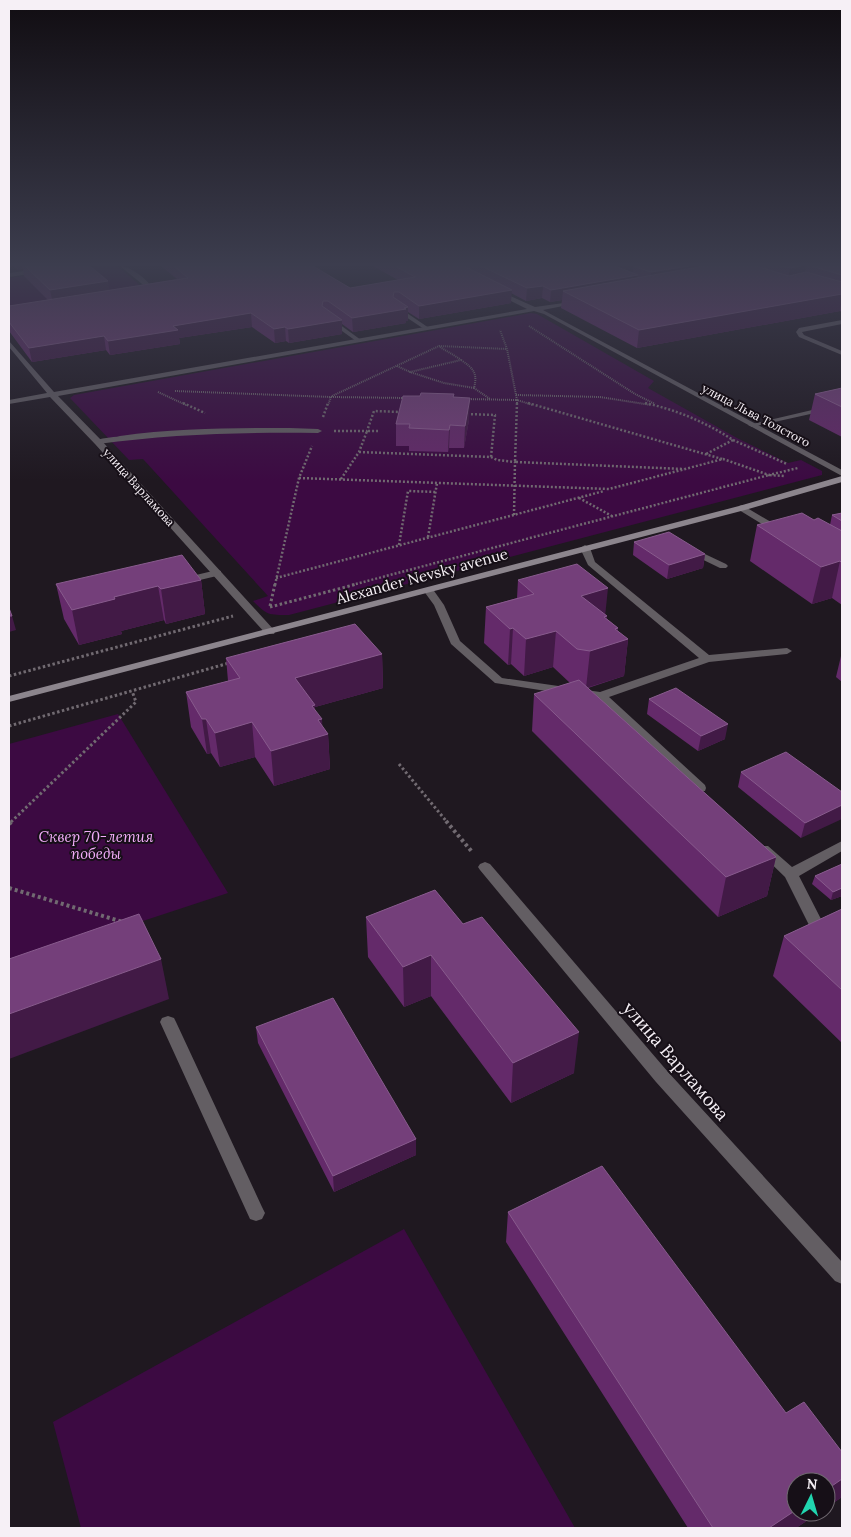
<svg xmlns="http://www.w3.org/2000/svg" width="851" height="1537" viewBox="0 0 851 1537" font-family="Lora,serif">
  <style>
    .green { fill: #3c0a42 }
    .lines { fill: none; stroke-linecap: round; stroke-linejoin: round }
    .path-far3 { stroke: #716a71; stroke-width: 2; stroke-dasharray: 1 1; stroke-linecap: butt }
    .path-far2 { stroke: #716a71; stroke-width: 2.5; stroke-dasharray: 2 2; stroke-linecap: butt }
    .path-far1 { stroke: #716a71; stroke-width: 3; stroke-dasharray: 2.5 2.5; stroke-linecap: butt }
    .path { stroke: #716a71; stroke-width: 4; stroke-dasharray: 3 3; stroke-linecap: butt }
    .service { fill: #635e63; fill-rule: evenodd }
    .minor { fill: #635e63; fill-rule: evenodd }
    .secondary { fill: #8c858d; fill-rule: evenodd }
    .wall { fill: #642a6a }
    .shaded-wall { fill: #421a46 }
    .building { fill: #743f7a; stroke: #885b8d }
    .labels { text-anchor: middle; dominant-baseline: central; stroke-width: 4; stroke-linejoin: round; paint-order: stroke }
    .far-street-label { font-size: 12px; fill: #f6f0f6; stroke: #160f17 }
    .street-label { font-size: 15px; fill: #f6f0f6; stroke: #160f17 }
    .park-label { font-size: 15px; font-style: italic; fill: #f2adf9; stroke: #160f17 }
    .near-street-label { font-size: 18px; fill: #f6f0f6; stroke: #160f17 }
  </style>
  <rect width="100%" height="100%" fill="#1f1820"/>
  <path class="green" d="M97 266H117L141 286 16 312 9 304V278Z
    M531 313 537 314 654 381 648 388 737 438 788 463 801 460 822 471V475L289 615C268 615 267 615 253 601L268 596 143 459 129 460 70 398 74 395Z
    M118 714 228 893 9 965V744Z
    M404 1229 575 1528H81L53 1422Z"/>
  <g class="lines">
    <path class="path-far3" d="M529 326 635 394 655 404
      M440 347 460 359
      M461 360C473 368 478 373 474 388L444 383 410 372Z
      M397 366 410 372
      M474 388 490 399
      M175 391 331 397 328 405
      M158 392 186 405
      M516 395 600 397 651 405
      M332 396 439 346 507 349
      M331 397 407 398
      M465 399 517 400 507 349 500 330
      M517 405V400L533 405"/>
    <path class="path-far2" d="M183 403 205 413
      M517 403 515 462 684 469
      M528 403 722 459
      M645 403C677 410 705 422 733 440L706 454
      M467 414 495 415 491 457
      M323 417 328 403
      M334 431H367L374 411 401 412
      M733 440 787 464
      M359 452 491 457 497 460 515 462 514 515
      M299 478 609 489 723 459 769 475 798 468
      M341 479 359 452 367 431H378
      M579 498 612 516
      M428 537 437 483
      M399 545 408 491 436 492
      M276 578 604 491
      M275 585 299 478 312 446
      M352 585 769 475 784 476"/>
    <path class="path-far1" d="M270 606 275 584
      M270 607 357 584
      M9 676 233 616
      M9 726 229 663
      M399 764 447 822
      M11 822 136 702 132 691"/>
    <path class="path" d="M446 821 473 853
      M9 824 13 821
      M9 888 123 922"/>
    <path class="service" d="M394 307H398L429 328 424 329 394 309Z
      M328 319H332L361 340 356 341 328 321Z
      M842 320V324L802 332 804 335 842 351V355L799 337 796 332 799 328Z
      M842 403V407L752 427 748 425Z
      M290 428 318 429 322 431 318 433C244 432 171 434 98 444L94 442C100 437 112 438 120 436 176 428 233 428 290 428Z
      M742 505 783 529 785 531 783 533H777L739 510V506Z
      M585 545 590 548 595 562 709 655 787 648 792 651 787 654 709 662 609 697 705 785 706 788 705 791H695L597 699 495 683 451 644 434 605 423 590 424 588H432L444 605 460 641 502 678 600 692 699 658 588 565 580 548Z
      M690 547 726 564 728 566 726 568H720L687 552V548Z
      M217 570 221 571V575L183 584 178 581 179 579Z
      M842 841V851L799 876 823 923 842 931V942L812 931 785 877 756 849 758 846H768L792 867Z
      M168 1016 174 1018 176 1022 262 1207 265 1213 262 1219 256 1221 250 1219 160 1022 162 1018Z"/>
    <path class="minor" d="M120 266C131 266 153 283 154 293L144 294V292L148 291 147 288Z
      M40 269 42 272 9 277V273Z
      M497 290 535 307 578 301V303L543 310 842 470V476L544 314 534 311 58 396 101 440 274 630 275 632 274 634H266L95 444 50 397 9 404V400L47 393 9 347V341L54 392 527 309 495 293Z
      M485 862 490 864 668 1072 842 1262V1284L835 1281 656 1082 480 870 478 867 480 864Z"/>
    <path class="secondary" d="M842 476V482L745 510 9 702V696L739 506Z"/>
  </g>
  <path class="wall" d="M9 266H90L109 290 177 279 161 266H313L350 288 398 280 373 266H842V312L840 311 637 348 561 308 562 300 550 302 542 298 526 301 511 293V303L419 319 408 312V321H406V323L353 332 342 324V334L289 343 286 341 275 343 252 327 179 338 180 344 110 355 106 350 32 362 9 331V306L48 300 24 276 23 269 18 270 14 266 9 267Z
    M842 388V437L809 420 815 394Z
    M454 394V397L469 420 464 448H449L448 452 409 451V446H396V424L420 396Z
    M842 513V605L832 598 812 604 750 561 757 525 814 520 830 525 832 515Z
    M634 542 705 554 703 568 667 579 633 555Z
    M201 580 205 614 166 624 164 620 121 631 122 634 79 645 64 619 56 584Z
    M518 580 605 615 607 619 618 628V631L628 639 624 676 588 688 776 857 767 896 718 917 532 731 534 694 570 683 553 667 524 676 511 664 508 665 484 643 486 607 517 598Z
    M382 654 383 688 315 707V711L322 726 328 734 330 769 274 786 255 757 220 767 211 753 207 754 191 727 186 692 228 681 226 658Z
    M841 656H842V682L836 677Z
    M649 699 725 739 698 751 647 714Z
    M741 772 842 792 801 838 738 787Z
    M842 864V896L831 900 812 884 815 876Z
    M435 890 574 1073 511 1103 431 996 404 1007 368 957 366 917Z
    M842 909V1043L773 976 784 936Z
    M256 1027 416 1139V1155L334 1192 258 1043Z
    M508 1212 786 1413 842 1452V1497L826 1508 796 1512H820L796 1528H688L506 1242Z"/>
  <path class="shaded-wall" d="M17 266H22L23 269 18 270Z
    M614 266H663H633V272L613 276Z
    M689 266H711L650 285 651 272Z
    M801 266H806L804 281 787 285 790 268Z
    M638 275 636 287 563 291 562 300 550 302 551 290Z
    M108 281 110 295 53 304 50 290Z
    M543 286 542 298 526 301 527 288Z
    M512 290 511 303 419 319V306Z
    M842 294V298L840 311 637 348 639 330Z
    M408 307V321H406V323L353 332 352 318Z
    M251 313 252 327 179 338 180 344 110 355 108 341 173 326Z
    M342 320V334L289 343 288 329Z
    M285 327 286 341 275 343 274 329Z
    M104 336 106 350 32 362 29 348Z
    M470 398 469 420 464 448 465 426Z
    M450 425 449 448 448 452 449 430Z
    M705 554 703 568 667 579 669 565Z
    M840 561 832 598 812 604 821 567Z
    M201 580 205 614 166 624 161 589Z
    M158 586 164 620 121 631 122 634 79 645 72 610 114 597Z
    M608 588 605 617 607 616 604 647 615 629 618 628 616 643 628 639 624 676 586 688 590 651 581 596Z
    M9 616H12L16 630 9 632Z
    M513 628 511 664 508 665 510 629Z
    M556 631 553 667 524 676 526 639Z
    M382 654 383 688 315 707 317 737 318 720 322 719 323 735 328 734 330 769 274 786 271 751 295 678Z
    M202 719H206L211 753 207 754Z
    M252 722 255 757 220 767 215 733Z
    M728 724 725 739 698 751 701 736Z
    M842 805V819L801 838 805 823Z
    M776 857 767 896 718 917 726 877Z
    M842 888V896L831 900 833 892Z
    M431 955V996L404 1007 403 967Z
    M161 959 169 999 9 1059V1014Z
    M579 1032 574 1073 511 1103 513 1063Z
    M416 1139V1155L334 1192 333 1176Z
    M842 1479V1497L826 1508V1490Z
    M796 1510V1512H820L796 1528H769Z"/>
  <path class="building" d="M25 266H90L108 281 50 290Z
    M174 266H313L350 288 415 277 395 266H464L512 290 419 306 399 292H394L393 297 408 307 404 308 406 309 352 318 328 301H323L322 306 342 320 288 329 285 327 274 329 251 313 173 326 178 330 108 341 104 336 29 348 9 322V306L188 278Z
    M481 266H615L638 275 551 290 543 286 527 288Z
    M633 266H689L651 272Z
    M704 266H756L789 276 806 272 842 282V294L639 330 563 291Z
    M781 266H801L790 268Z
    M811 266H842V275Z
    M842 388V407L815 394Z
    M421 393 454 394 453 397 470 398 465 426 450 425 449 430 409 428 410 424H396L403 396H420Z
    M802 513 814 520 818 518 842 531V563L840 561 821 567 757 525Z
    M842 513V521L832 515Z
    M669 532 705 554 669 565 634 542Z
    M182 555 201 580 161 589 158 586 114 597 115 599 72 610 56 584Z
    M577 564 608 588 581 596 607 616 604 617 618 628 615 629 628 639 590 651 577 649 556 631 526 639 513 628 510 629 486 607 534 594 518 580Z
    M9 608 12 616H9Z
    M355 624 382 654 295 678 315 705 312 706 322 719 318 720 328 734 271 751 252 722 215 733 206 719H202L186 692 240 678 226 658Z
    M579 680 776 857 726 877 534 694Z
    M676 688 728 724 701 736 649 699Z
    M786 752 842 792V805L805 823 741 772Z
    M842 864V888L833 892 815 876Z
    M435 890 463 924 482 917 579 1032 513 1063 431 955 403 967 366 917Z
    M842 909V990L784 936Z
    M139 914 161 959 9 1014V959Z
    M333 998 416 1139 333 1176 256 1027Z
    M602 1166 786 1413 804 1402 842 1452V1479L826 1490V1482H796V1510L769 1528H713L508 1212Z"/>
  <linearGradient id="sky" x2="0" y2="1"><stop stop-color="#110d12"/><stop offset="0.55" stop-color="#3c3d4e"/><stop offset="1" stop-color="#3c3d4e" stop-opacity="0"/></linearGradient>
  <rect width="851" height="481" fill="url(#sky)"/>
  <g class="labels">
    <g class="far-street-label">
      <text transform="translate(756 415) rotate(28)">улица Льва Толстого</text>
      <text transform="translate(139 487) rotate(48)">улица Варламова</text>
    </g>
    <g class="street-label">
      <text transform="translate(422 576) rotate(-15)">Alexander Nevsky avenue</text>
    </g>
    <g class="park-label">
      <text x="96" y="836">Сквер 70-летия<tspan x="96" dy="17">победы</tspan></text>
    </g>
    <g class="near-street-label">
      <text transform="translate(676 1061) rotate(49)">улица Варламова</text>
    </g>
  </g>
  <rect width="851" height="1537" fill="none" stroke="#f6f0f6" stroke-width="20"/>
  <g transform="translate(811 1497) rotate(5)"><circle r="24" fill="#160f17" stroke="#706970"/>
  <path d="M0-4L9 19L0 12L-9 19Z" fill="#21d5af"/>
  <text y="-8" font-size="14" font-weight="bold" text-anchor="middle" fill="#f6f0f6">N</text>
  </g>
</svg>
